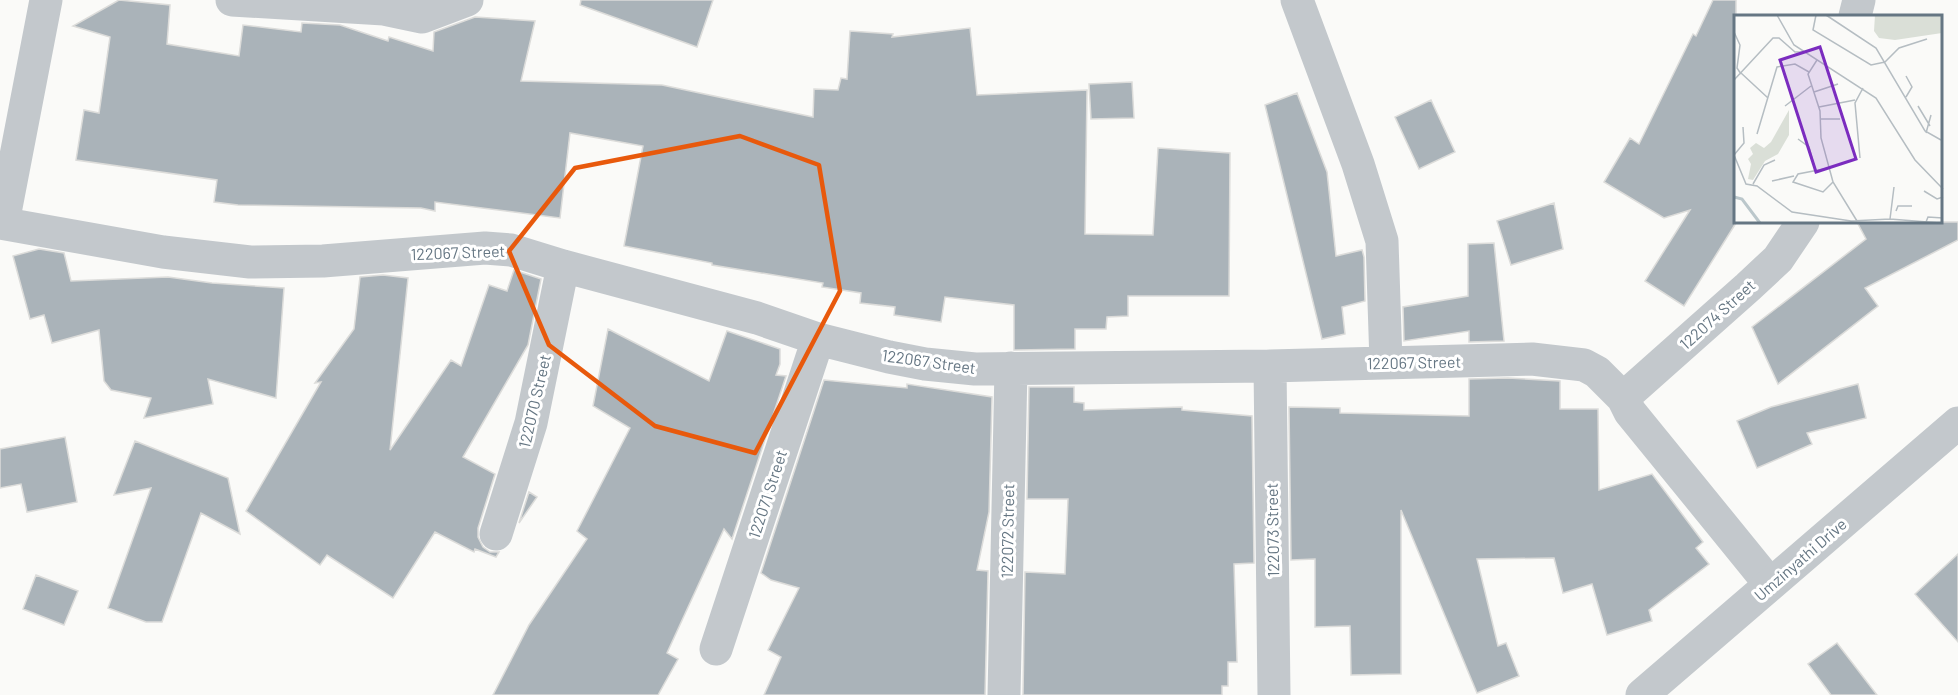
<svg xmlns="http://www.w3.org/2000/svg" width="1958" height="695" viewBox="0 0 1958 695" font-family="Barlow,sans-serif">
  <style>
    .building { fill: #aab3b9; stroke: #dcdcda; stroke-width: 1.5 }
    .lines { fill: none; stroke-linecap: round; stroke-linejoin: round }
    .minor { stroke: #c3c8cc; stroke-width: 33 }
    .tertiary { stroke: #c3c8cc; stroke-width: 33 }
    .marked { fill: none; stroke: #e8590c; stroke-width: 4.5; stroke-linejoin: round }
    .labels { text-anchor: middle; dominant-baseline: central; stroke-width: 6; stroke-linejoin: round; paint-order: stroke }
    .street-label { font-size: 16px; fill: #657683; stroke: #fff }
    .inset-river { fill: none; stroke: #bbc7cb; stroke-width: 3 }
    .inset-road { fill: none; stroke: #b5bdc2; stroke-width: 1.5 }
    .view { fill: #7b2cbf; fill-opacity: 0.15; stroke: #7b2cbf; stroke-width: 3 }
    .inset-edge { fill: none; stroke: #657683; stroke-width: 3 }
  </style>
  <rect width="100%" height="100%" fill="#fafaf8"/>
  <path class="building" d="M119 0 170 5 167 44 239 56 243 25 301 32 302 23 340 25 388 41 389 37 433 51 434 32 475 17 535 21 521 81 662 85 813 117 814 89 838 90 841 78 847 79 850 31 893 34 892 37 970 28 977 95 1087 90 1085 234 1153 235 1158 148 1230 153 1229 296H1128V316L1107 317 1106 329H1075V349L1014 350V305L945 297 941 322 894 315 895 307 860 303 861 293 822 287 823 283 712 265V263L624 246 643 146 570 133 560 218 435 202V211L421 208 238 205 214 202 217 180 76 160 84 110 99 113 110 37 73 26Z
    M581 0H713L697 47 580 5Z
    M1713 0H1736V223L1684 306 1645 281 1690 210 1664 218 1604 182 1630 138 1639 144 1693 34 1696 36Z
    M1132 82 1134 118 1091 119 1089 84Z
    M1297 93 1327 172 1336 256 1362 250 1364 257 1365 301 1342 307 1345 334 1322 339 1265 105Z
    M1431 100 1455 152 1419 169 1395 117Z
    M1554 203 1563 249 1511 265 1497 221Z
    M1857 222H1958V240L1865 288 1878 306 1778 384 1752 327 1866 239Z
    M1494 243 1504 341 1469 342V331L1404 341 1403 307 1468 296V244Z
    M39 249 64 253 71 281 168 277 212 283 284 288 276 398 208 379 213 404 144 418 151 398 111 390 104 381 99 330 52 343 44 315 30 319 13 256Z
    M514 270 541 279 528 345 463 457 495 474 478 528V537L483 547 490 552H499L496 557 475 549 474 552 435 532 393 598 327 555 320 565 246 511 321 382 315 383 354 329 360 277 383 275 408 278 390 450 451 360 461 366 489 285 507 291Z
    M608 329 709 381 727 331 780 349V364L776 375 786 376 732 539 724 529 667 653 678 659 658 695H493L529 625 587 539 577 531 630 428 593 406Z
    M1508 378 1560 381V409H1598L1599 490 1652 474 1703 542 1696 548 1709 564 1649 610 1652 621 1607 635 1592 584 1563 593 1554 558 1477 559 1498 646 1506 643 1519 676 1477 693 1401 510V674L1351 675 1350 626 1315 627V559L1291 560 1289 407 1340 408V413L1469 416V379Z
    M824 380 907 388V384L992 397 989 512 977 570 988 571 985 695H764L781 657 768 650 799 588 771 580 761 573Z
    M1858 384 1866 418 1807 433 1812 444 1757 468 1737 421 1771 407Z
    M1029 387H1074V402L1084 403V410L1182 407V410L1252 416 1254 563 1234 564 1237 662H1228V686H1222V695H1023L1025 572 1065 574 1068 499H1027Z
    M65 437 77 502 27 512 21 484 0 488V449Z
    M135 441 228 478 240 534 201 513 162 622H146L108 608 151 488 114 495Z
    M529 492 537 497 519 523Z
    M1958 554V642L1915 594Z
    M36 575 78 591 64 625 23 609Z
    M1837 643 1877 695H1831L1808 664Z"/>
  <g class="lines">
    <path class="minor" d="M232 0 384 9 422 17 467 0
      M1297 0 1358 164 1382 241 1386 363
      M1855 16 1859 0
      M0 223 163 252 250 262 323 261 485 248 511 250 563 266 757 318 818 339 889 357 925 364 975 369 1270 366 1532 359 1584 365 1597 372 1623 398 1630 412 1770 584
      M3 223 46 0
      M1270 366 1274 695
      M1623 398 1748 287 1778 259 1803 222
      M496 534 531 423 563 266
      M716 649 818 339
      M1004 695 1011 368"/>
    <path class="tertiary" d="M1642 695 1958 423"/>
  </g>
  <path class="marked" d="M740 136 819 165 840 291 755 453 655 426 549 345 509 251 575 168Z"/>
  <g class="labels">
    <g class="street-label">
      <text transform="translate(458 252) rotate(-2)">122067 Street</text>
      <text transform="translate(1717 314) rotate(-42)">122074 Street</text>
      <text transform="translate(929 361) rotate(8)">122067 Street</text>
      <text transform="translate(1414 362) rotate(-1)">122067 Street</text>
      <text transform="translate(534 401) rotate(-77)">122070 Street</text>
      <text transform="translate(767 494) rotate(-72)">122071 Street</text>
      <text transform="translate(1272 530) rotate(-91)">122073 Street</text>
      <text transform="translate(1007 531) rotate(-89)">122072 Street</text>
      <text transform="translate(1800 559) rotate(-41)">Umzinyathi Drive</text>
    </g>
  </g>
  <g transform="translate(1734 15)">
    <rect width="208" height="208" fill="#fafaf8"/>
    <path d="M141 0H208V18L161 25 145 23 140 16ZM55 95V120L44 139 31 146 19 165 14 164 17 149 14 144 19 139 16 133 22 128 30 133 37 127Z" fill="#dadfd7"/>
    <path class="inset-river" d="M0 182 8 184 26 208"/>
    <path class="inset-road" d="M43 0 60 30 142 83 181 145 209 174M82 0 79 15 137 50 151 47M92 0 142 33 191 116 207 125M0 17 6 30 3 53 7 59M83 45 74 59 86 96 87 123 99 167 123 206M151 47 165 33 193 24M7 58 34 83M172 61 178 72 172 82M0 65 39 23H45L61 37H70M80 77 104 69M51 91 77 71M184 91 196 111M85 92 121 85M86 104H106M192 118 197 100M23 119 43 52 61 49 75 57M64 124 75 132 81 154M0 140 12 169 23 171 58 197 117 206 156 204 206 208M0 140 10 128 9 112M126 143 121 88 129 73M95 153 64 159 59 167 89 177 99 167M38 166 60 161M19 169 30 150 41 145M190 176 203 184 209 182M162 196 164 191H178M156 204 160 172M192 207 194 202 209 203"/>
    <path class="view" d="M86 32 122 144 82 157 46 45Z"/>
    <rect width="208" height="208" class="inset-edge"/>
  </g>
</svg>
